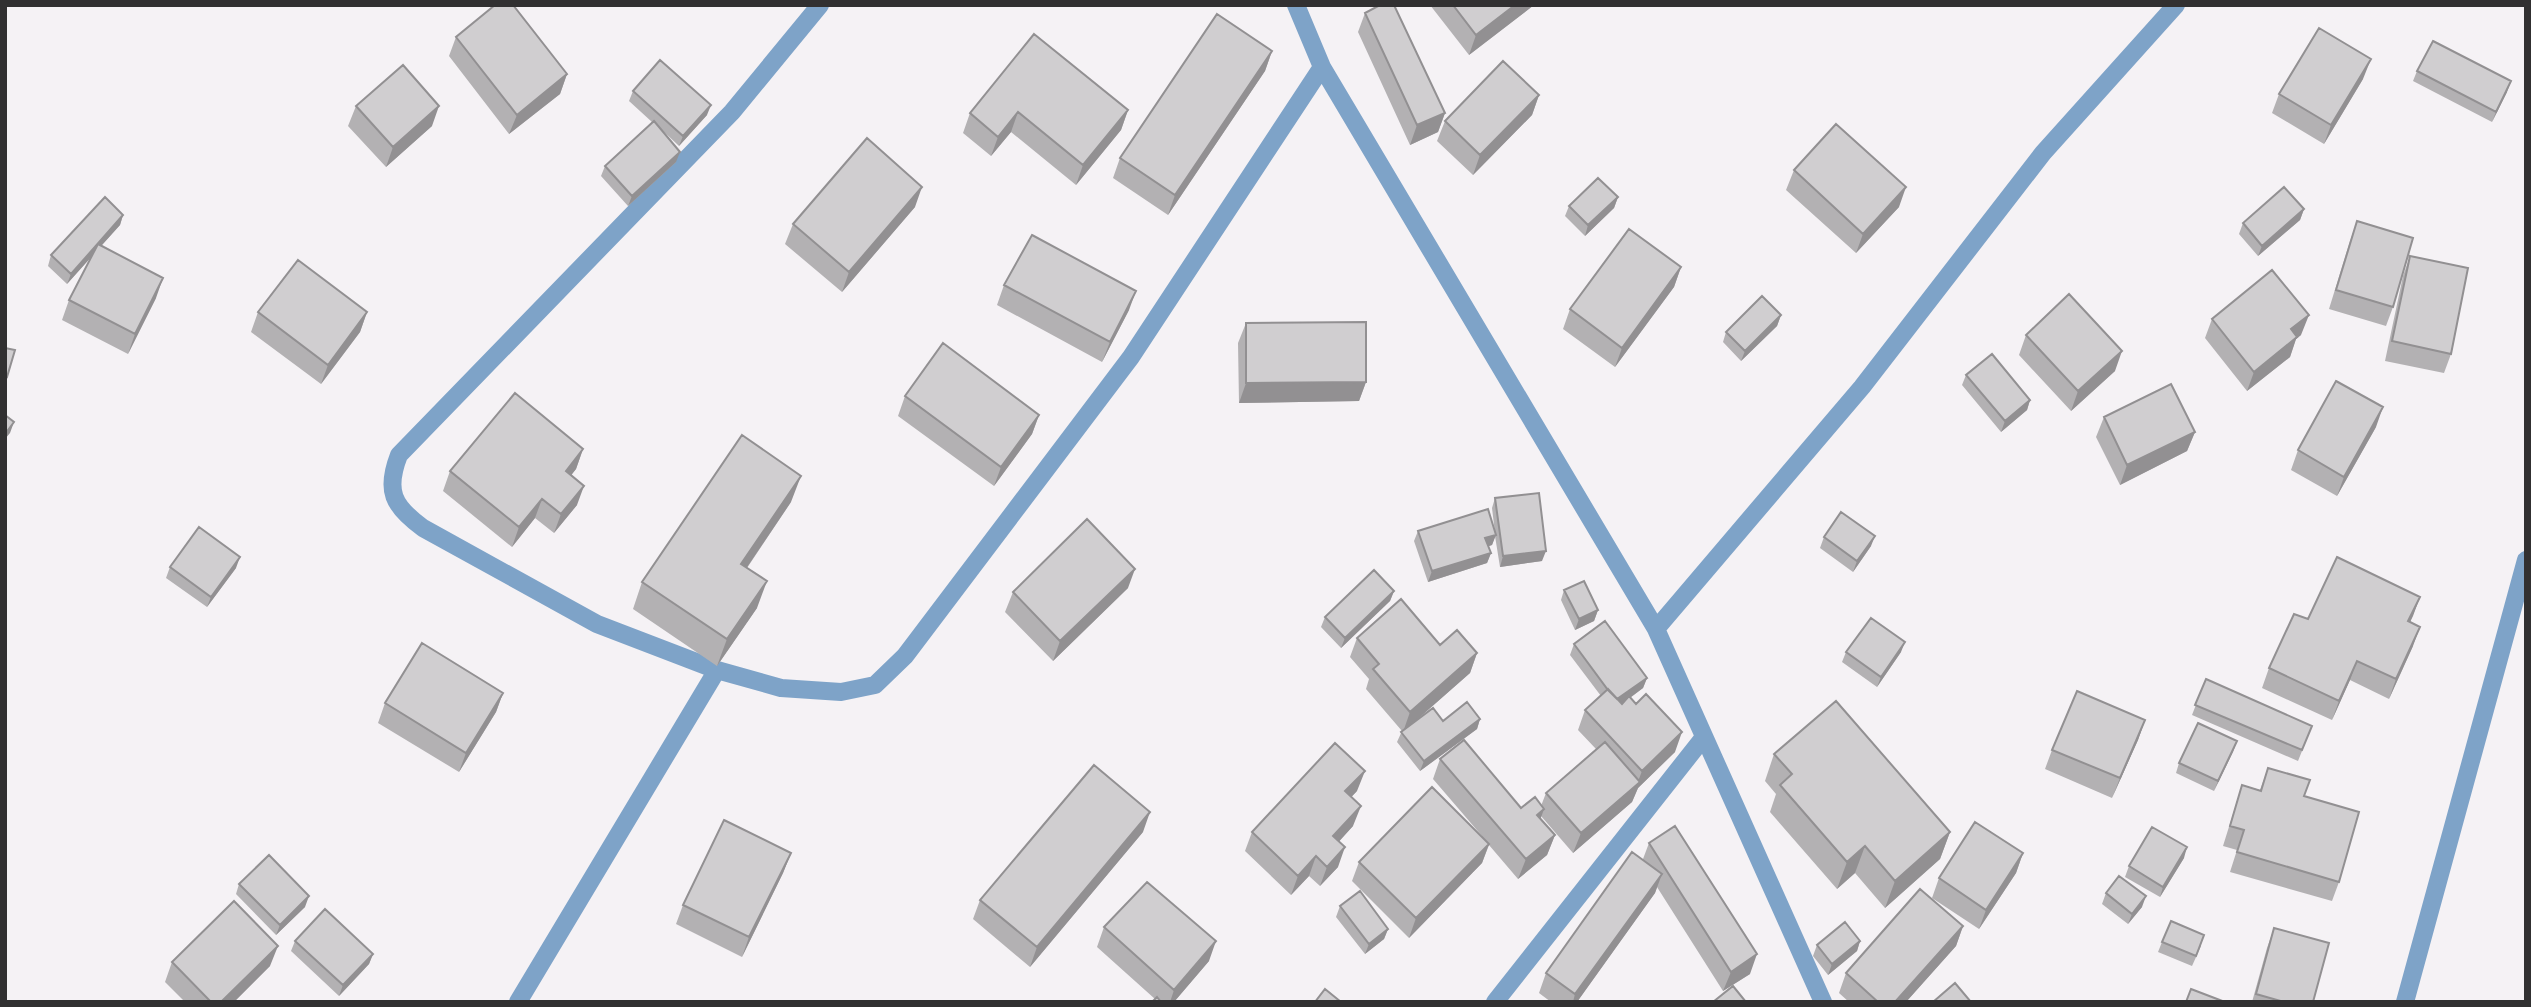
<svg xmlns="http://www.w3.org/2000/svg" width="2531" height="1007" viewBox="0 0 2531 1007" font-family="Barlow,sans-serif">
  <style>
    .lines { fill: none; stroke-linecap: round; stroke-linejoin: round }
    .street { stroke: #7ea3c8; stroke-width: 18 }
    .wall { fill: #b3b1b3 }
    .shaded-wall { fill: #929092 }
    .building { fill: #d0ced0; stroke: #929092; stroke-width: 2 }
  </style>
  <rect width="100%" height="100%" fill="#f5f2f5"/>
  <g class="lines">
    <path class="street" d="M820 5 732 112 399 455C385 491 393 506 423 528L597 624 717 670 781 688 841 692 875 685 905 656 1131 357 1322 67
      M1296 5 1322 67 1656 629 1823 1002
      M1656 629 1862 387 2043 153 2176 5
      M518 1002 717 670
      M1495 1002 1704 737
      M2405 1002 2526 560"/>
  </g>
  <path class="wall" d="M1430 5H1534L1469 55Z
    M1365 13 1445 113 1438 132 1410 145 1358 32Z
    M456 37 567 74 560 94 509 134 449 56Z
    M1272 51 1265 71 1168 215 1113 178 1120 158Z
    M2417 71 2507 92 2492 122 2413 81Z
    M2363 79 2324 144 2272 113 2279 94Z
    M633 91 707 115 679 146 662 130 676 162 628 206 601 176 605 166 652 122 629 101Z
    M1539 95 1532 115 1473 175 1437 141 1445 121Z
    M356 106 432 126 386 167 348 126Z
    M1128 110 1121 130 1076 185 1011 132 991 156 963 133 970 113Z
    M1794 170 1899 207 1856 253 1786 190Z
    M1618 197 1614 208 1585 236 1565 216 1569 206Z
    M915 207 842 292 785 244 793 224Z
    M2304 209 2300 220 2258 256 2239 234 2243 223Z
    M123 215 120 225 101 246 156 298 128 354 62 320 69 300 91 257 67 284 48 266 51 255Z
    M2357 221 2393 307 2386 326 2329 309 2350 241Z
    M2410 256 2451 354 2444 373 2385 361 2403 276Z
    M1681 267 1674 287 1615 367 1563 329 1570 309Z
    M1004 285 1129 310 1102 362 997 305Z
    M258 312H367L360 332 321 384 251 332Z
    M1781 315 1777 326 1741 361 1723 342 1726 332Z
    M2212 319 2301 335 2296 339 2290 357 2247 391 2205 338Z
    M1246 323 1366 382 1359 401 1239 403 1238 343Z
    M2026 335 2115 371 2071 411 2019 355Z
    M1966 375 2030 400 2027 410 2001 432 1962 385Z
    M905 396 1039 415 1032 434 994 486 898 416Z
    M2104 417 2195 432 2187 451 2120 485 2096 437Z
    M2376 427 2337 496 2291 470 2298 450Z
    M583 449 576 469 571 475 577 505 554 533 535 518 512 547 443 491 450 471Z
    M1495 498 1542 561 1500 567 1495 536 1492 545 1488 546 1491 553 1487 563 1428 582 1414 541 1418 531 1495 533 1492 508Z
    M791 502 747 568 757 608 717 666 633 609 642 582Z
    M1824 537 1871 546 1853 572 1820 548Z
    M170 567 236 568 207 607 166 578Z
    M1128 588 1053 661 1005 612 1013 592Z
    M1564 590 1598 610 1594 621 1575 630 1561 600Z
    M1394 591 1390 601 1341 648 1321 627 1325 617Z
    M2420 597 2410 622 2413 646 2389 699 2350 680 2332 720 2262 688 2269 668 2308 619Z
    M1357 638 1440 645 1477 653 1470 673 1413 723 1480 719 1477 729 1420 771 1397 742 1402 731 1366 689 1369 679 1350 657Z
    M1574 644 1647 678 1643 688 1630 698 1675 752 1638 788 1632 802 1573 853 1541 816 1540 819 1555 835 1547 855 1518 879 1489 845 1482 863 1409 938 1352 881 1359 862 1482 836 1433 779 1440 759 1521 808 1541 806 1546 793 1596 749 1578 730 1585 710 1601 696 1570 655Z
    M1846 652H1901L1877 687 1842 662Z
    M2206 679 2312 726 2298 761 2192 715Z
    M503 693 496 712 459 772 378 723 385 703Z
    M2145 720 2138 740 2112 798 2045 769 2052 750Z
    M2237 741 2214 791 2176 773 2179 763Z
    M1774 754 1950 832 1940 859 1885 908 1855 873 1837 889 1770 812 1776 794 1765 781Z
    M2268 768 2304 796 2339 882 2332 901 2230 872 2237 850 2223 846 2242 785 2260 790Z
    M1357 791 1351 797 1353 826 1339 841 1338 867 1320 886 1309 876 1291 895 1245 851 1252 832Z
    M1143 832 1030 967 973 919 980 900Z
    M1649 843 1750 974 1723 991 1657 887 1655 893 1577 1002H1551L1539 993 1546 973 1643 859Z
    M791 853 783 873 742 957 676 924 683 905Z
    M2023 853 2016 873 1979 929 1932 898 1939 878Z
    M2184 858 2160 897 2125 877 2129 866Z
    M239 884 305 907 276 935 236 894Z
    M2106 893 2142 907 2128 924 2102 904Z
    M1340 906 1388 929 1384 939 1365 954 1336 917Z
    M1963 926 1956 946 1906 1002H1849L1839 993 1846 973Z
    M1104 927 1209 961 1174 1002H1152L1155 999 1097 947Z
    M2274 928 2313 1002H2252L2267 948Z
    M295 941 373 954 369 964 339 996 291 951Z
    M1860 941 1857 951 1828 975 1813 956 1817 945Z
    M2162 942 2201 946 2192 966 2158 952Z
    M172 962 270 966 234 1002H185L165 982Z"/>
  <path class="shaded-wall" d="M1515 5H1534L1469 55 1476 35Z
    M1272 51 1265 71 1168 215 1175 195Z
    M2371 59 2363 79 2324 144 2331 125Z
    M567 74 560 94 509 134 517 115Z
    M2511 81 2507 92 2492 122 2496 112Z
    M1539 95 1532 115 1473 175 1480 155Z
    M711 105 707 115 679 146 683 136Z
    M439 106 432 126 386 167 393 147Z
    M1128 110 1121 130 1076 185 1083 165Z
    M1018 112 1011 132 991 156 998 137Z
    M1445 113 1438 132 1410 145 1417 125Z
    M680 152 676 162 628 206 632 196Z
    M922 187 915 207 842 292 849 272Z
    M1906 187 1899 207 1856 253 1863 234Z
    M1618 197 1614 208 1585 236 1588 225Z
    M2304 209 2300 220 2258 256 2262 246Z
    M123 215 120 225 67 284 71 274Z
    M1681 267 1674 287 1615 367 1622 348Z
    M163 278 156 298 128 354 135 334Z
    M1136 291 1129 310 1102 362 1110 342Z
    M367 312 360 332 321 384 328 365Z
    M1781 315 1777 326 1741 361 1745 351Z
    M2309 315 2301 335 2296 339 2290 357 2247 391 2254 372 2291 329Z
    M2122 351 2115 371 2071 411 2078 391Z
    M1366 382 1359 401 1239 403 1246 383Z
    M2030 400 2027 410 2001 432 2005 421Z
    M2383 407 2376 427 2337 496 2344 477Z
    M1039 415 1032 434 994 486 1001 467Z
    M14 422 10 433 5 439V434Z
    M2195 432 2187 451 2120 485 2127 465Z
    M583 449 576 469 559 491 566 471Z
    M801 476 791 502 731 591 741 564Z
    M584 486 577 505 554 533 561 514Z
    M542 499 535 518 512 547 519 527Z
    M1496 535 1492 545 1481 549 1485 538Z
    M1875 536 1871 546 1853 572 1857 561Z
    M1546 551 1542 561 1500 567 1503 556Z
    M1491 553 1487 563 1428 582 1432 571Z
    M240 557 236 568 207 607 211 597Z
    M1135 569 1128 588 1053 661 1060 641Z
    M767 581 757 608 717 666 727 639Z
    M1394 591 1390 601 1341 648 1345 638Z
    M2420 597 2413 616 2401 641 2408 621Z
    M1598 610 1594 621 1575 630 1579 619Z
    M2420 627 2413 646 2389 699 2396 679Z
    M1905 642 1901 652 1877 687 1881 677Z
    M1477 653 1470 673 1403 732 1410 712Z
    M2357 661 2350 680 2332 720 2339 701Z
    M1647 678 1643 688 1612 711 1616 700Z
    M503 693 496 712 459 772 466 753Z
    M1480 719 1477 729 1420 771 1424 761Z
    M2145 720 2138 740 2112 798 2120 778Z
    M1682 732 1675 752 1638 788 1632 802 1573 853 1581 833 1637 784 1642 771Z
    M2237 741 2233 752 2214 791 2218 781Z
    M1365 771 1357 791 1338 811 1345 791Z
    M1361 806 1353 826 1326 856 1333 836Z
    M1544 809 1537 829V815Z
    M1150 812 1143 832 1030 967 1037 947Z
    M1950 832 1940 859 1885 908 1895 881Z
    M1555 835 1547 855 1518 879 1526 859Z
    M1489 844 1482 863 1409 938 1416 918Z
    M1865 846 1855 873 1837 889 1847 862Z
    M1345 847 1338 867 1320 886 1327 867Z
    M2187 847 2184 858 2160 897 2163 887Z
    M791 853 783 873 742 957 749 937Z
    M2023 853 2016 873 1979 929 1986 910Z
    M1316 856 1309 876 1291 895 1298 876Z
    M1662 874 1655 893 1577 1002H1573L1575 994Z
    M309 896 305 907 276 935 280 925Z
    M2146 896 2142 907 2128 924 2132 914Z
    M1963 926 1956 946 1906 1002H1895Z
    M1388 929 1384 939 1365 954 1369 944Z
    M1216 941 1209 961 1174 1002H1170L1174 990Z
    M1860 941 1857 951 1828 975 1832 964Z
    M278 946 270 966 234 1002H221Z
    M373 954 369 964 339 996 343 985Z
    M1757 954 1750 974 1723 991 1731 972Z"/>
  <path class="building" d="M495 5H513L567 74 517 115 456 37Z
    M1380 5H1394L1445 113 1417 125 1365 13Z
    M1453 5H1515L1476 35Z
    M1217 14 1272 51 1175 195 1120 158Z
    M2319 28 2371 59 2331 125 2279 94Z
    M1034 34 1128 110 1083 165 1018 112 998 137 970 113Z
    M2433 41 2511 81 2496 112 2417 71Z
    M660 60 711 105 683 136 633 91Z
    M1503 61 1539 95 1480 155 1445 121Z
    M403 65 439 106 393 147 356 106Z
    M654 121 680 152 632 196 605 166Z
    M1836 124 1906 187 1863 234 1794 170Z
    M867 138 922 187 849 272 793 224Z
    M1598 178 1618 197 1588 225 1569 206Z
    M2284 187 2304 209 2262 246 2243 223Z
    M105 197 123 215 71 274 51 255Z
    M2357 221 2413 238 2393 307 2336 290Z
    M1629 229 1681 267 1622 348 1570 309Z
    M1032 235 1136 291 1110 342 1004 285Z
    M98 244 163 278 135 334 69 300Z
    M2410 256 2468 268 2451 354 2392 341Z
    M298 260 367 312 328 365 258 312Z
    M2272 270 2309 315 2291 329 2297 337 2254 372 2212 319Z
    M2069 294 2122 351 2078 391 2026 335Z
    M1762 296 1781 315 1745 351 1726 332Z
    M1366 322V382L1246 383V323Z
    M943 343 1039 415 1001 467 905 396Z
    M5 348 15 350 7 377 5 376Z
    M1992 354 2030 400 2005 421 1966 375Z
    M2336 381 2383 407 2344 477 2298 450Z
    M2171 384 2195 432 2127 465 2104 417Z
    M515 393 583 449 566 471 584 486 561 514 542 499 519 527 450 471Z
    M5 415 14 422 5 434Z
    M742 435 801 476 741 564 767 581 727 639 642 582Z
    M1539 493 1546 551 1503 556 1495 498Z
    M1488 509 1496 535 1485 538 1491 553 1432 571 1418 531Z
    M1841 512 1875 536 1857 561 1824 537Z
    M1087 519 1135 569 1060 641 1013 592Z
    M199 527 240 557 211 597 170 567Z
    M2337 557 2420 597 2408 621 2420 627 2396 679 2357 661 2339 701 2269 668 2294 614 2308 619Z
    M1374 570 1394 591 1345 638 1325 617Z
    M1584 581 1598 610 1579 619 1564 590Z
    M1401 599 1440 645 1457 630 1477 653 1410 712 1373 669 1379 664 1357 638Z
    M1871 618 1905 642 1881 677 1846 652Z
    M1605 621 1647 678 1617 699 1608 690 1574 644Z
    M422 643 503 693 466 753 385 703Z
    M2206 679 2312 726 2302 750 2195 705Z
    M1608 689 1622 704 1629 696 1636 704 1646 694 1682 732 1642 771 1585 710Z
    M2077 691 2145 720 2120 778 2052 750Z
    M1836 701 1950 832 1895 881 1865 846 1847 862 1780 785 1792 774 1774 754Z
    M1467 702 1480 719 1424 761 1401 732 1433 708 1443 721Z
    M2198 723 2237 741 2218 781 2179 763Z
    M1464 740 1521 808 1535 797 1544 809 1537 815 1555 835 1526 859 1440 759Z
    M1605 742 1640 782 1581 833 1546 793Z
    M1335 743 1365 771 1345 791 1361 806 1333 836 1345 847 1327 867 1316 856 1298 876 1252 832Z
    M1094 765 1150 812 1037 947 980 900Z
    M2268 768 2310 780 2304 796 2359 812 2339 882 2237 852 2244 830 2230 826 2242 785 2261 791Z
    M1432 787 1489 844 1416 918 1359 862Z
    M724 820 791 853 749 937 683 905Z
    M1975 822 2023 853 1986 910 1939 878Z
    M1675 826 1757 954 1731 972 1649 843Z
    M2152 827 2187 847 2163 887 2129 866Z
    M1632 852 1662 874 1575 994 1546 973Z
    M269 855 309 896 280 925 239 884Z
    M2119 876 2146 896 2132 914 2106 893Z
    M1147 882 1216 941 1174 990 1104 927Z
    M1920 889 1963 926 1895 1002H1878L1846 973Z
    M1360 891 1388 929 1369 944 1340 906Z
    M234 901 278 946 221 1002H211L172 962Z
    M325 909 373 954 343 985 295 941Z
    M2171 921 2204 935 2196 956 2162 942Z
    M1845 922 1860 941 1832 964 1817 945Z
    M2274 928 2329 943 2313 1002H2284L2256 994Z
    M1955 983 1971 1002H1933Z
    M1733 986 1746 1002H1713Z
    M1325 989 1341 1002H1315Z
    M2191 989 2225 1002H2186Z
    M1157 997 1161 1002H1152Z"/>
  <rect width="2531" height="1007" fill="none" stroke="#313031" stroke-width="14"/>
</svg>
